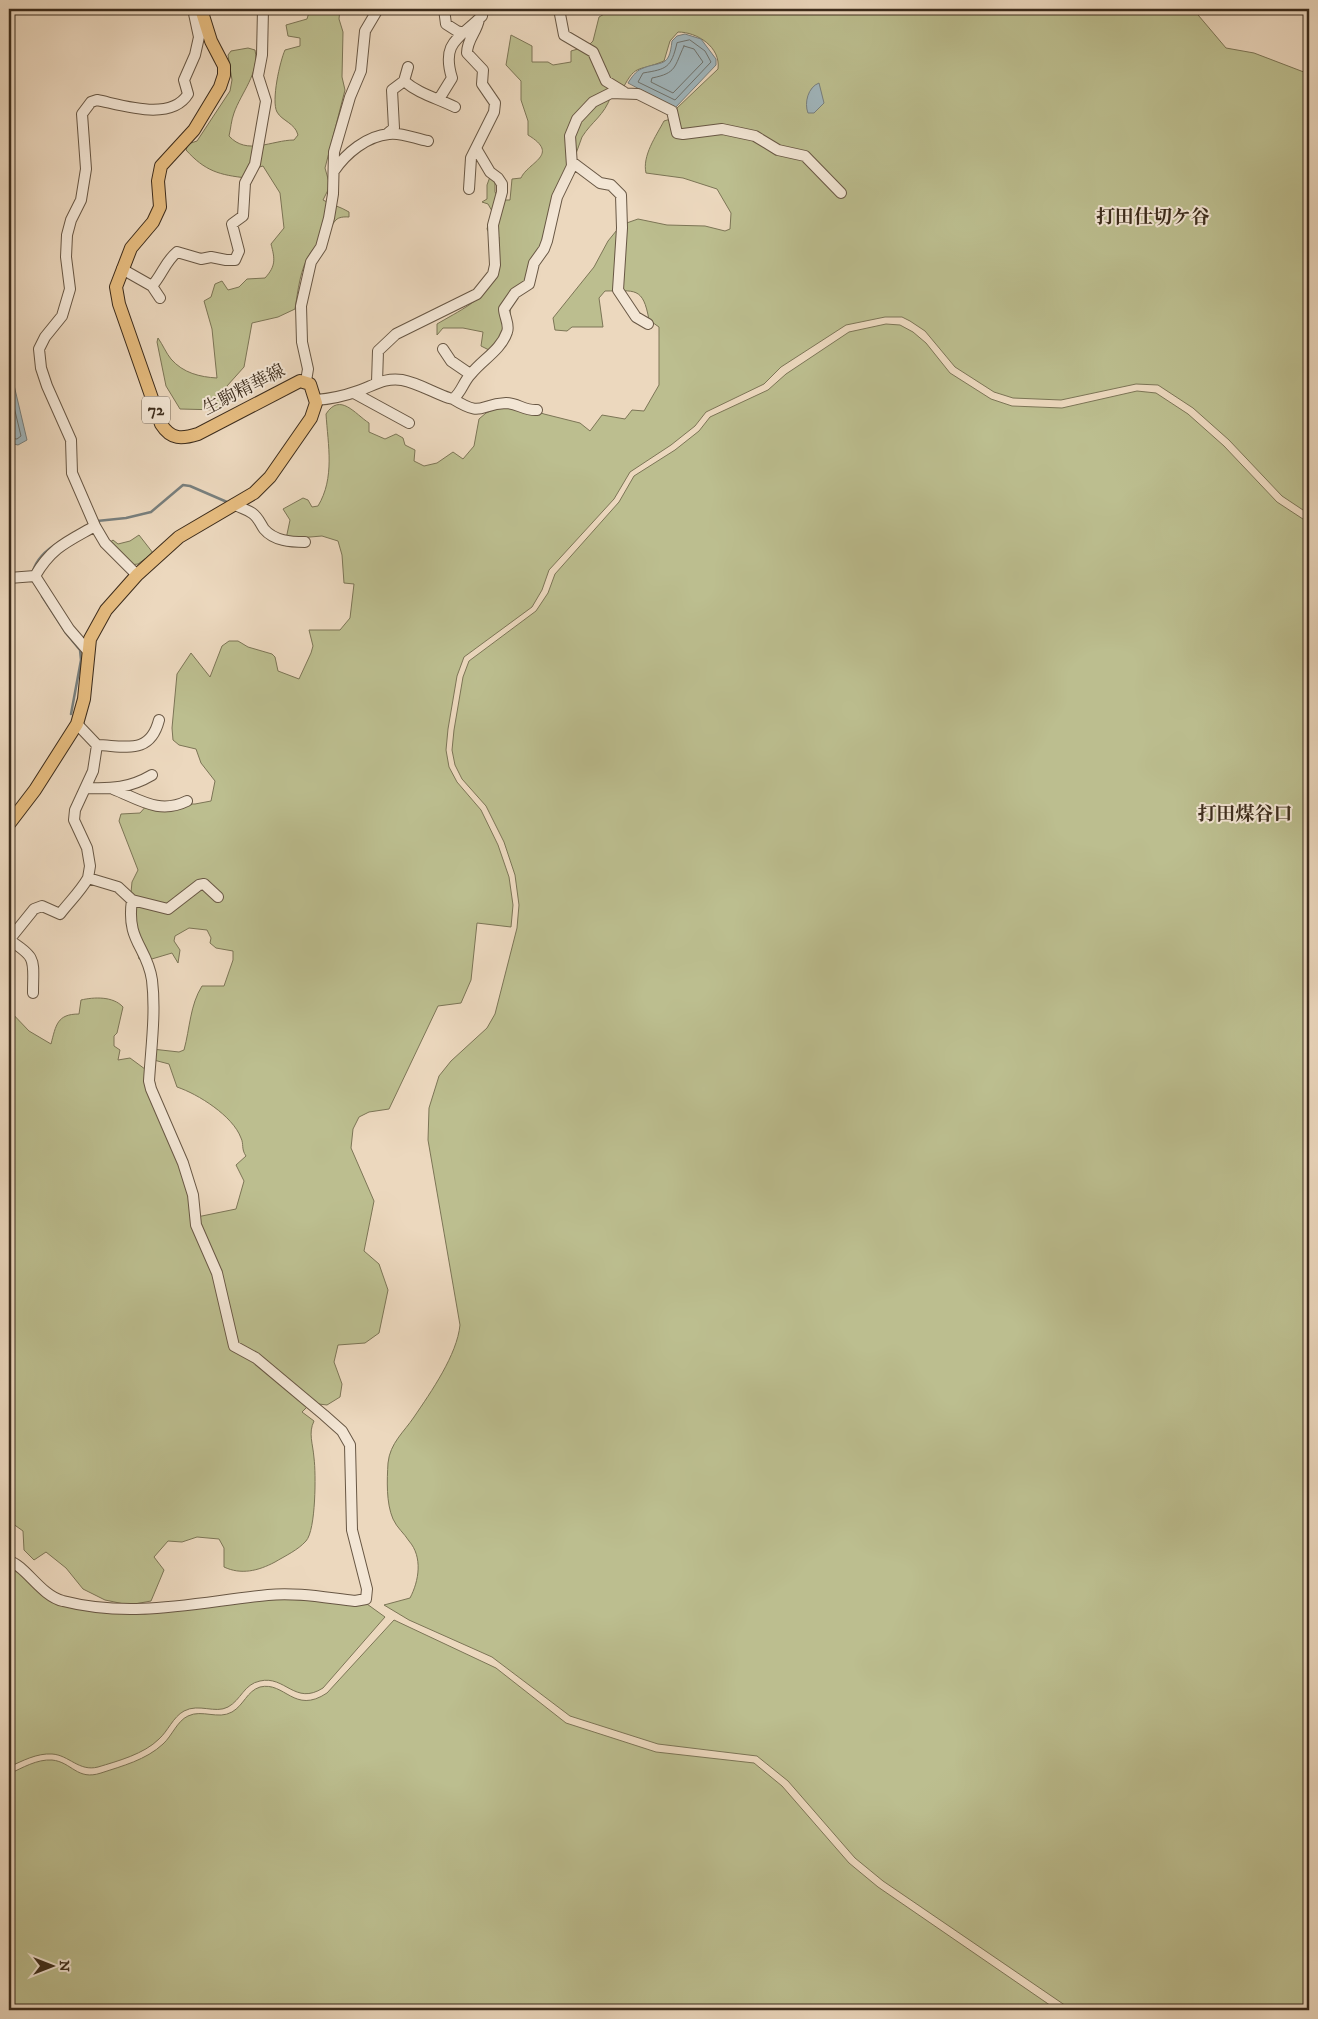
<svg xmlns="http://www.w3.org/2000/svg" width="1318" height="2019" viewBox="0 0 1318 2019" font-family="'IM FELL DW Pica','Noto Serif JP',serif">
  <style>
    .green { fill: #bcbe8f; stroke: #7c7556 }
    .water { fill: #a0b6bd; stroke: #787f7d }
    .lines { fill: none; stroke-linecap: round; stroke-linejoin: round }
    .shore { stroke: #6e716c; stroke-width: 1 }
    .stream { stroke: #787f7d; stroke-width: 2.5 }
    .minor-casing { stroke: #685744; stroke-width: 12 }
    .major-casing { stroke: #3c2c1c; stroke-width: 14 }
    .minor { stroke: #f3e6d5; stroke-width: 10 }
    .major { stroke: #e6bc7f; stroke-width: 12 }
    .labels { text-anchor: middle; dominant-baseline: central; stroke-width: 4; stroke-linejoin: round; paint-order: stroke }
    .shield { fill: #f3e6d5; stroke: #736454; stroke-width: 1 }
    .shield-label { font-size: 16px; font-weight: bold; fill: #3c2c1c }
    .street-label { font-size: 18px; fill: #3c2c1c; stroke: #f3e6d5 }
    .neighbourhood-label { font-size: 19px; font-weight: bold; fill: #3c2c1c; stroke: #f3e6d5 }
  </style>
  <rect width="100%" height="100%" fill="#ecd8be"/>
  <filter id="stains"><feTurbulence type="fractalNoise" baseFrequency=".004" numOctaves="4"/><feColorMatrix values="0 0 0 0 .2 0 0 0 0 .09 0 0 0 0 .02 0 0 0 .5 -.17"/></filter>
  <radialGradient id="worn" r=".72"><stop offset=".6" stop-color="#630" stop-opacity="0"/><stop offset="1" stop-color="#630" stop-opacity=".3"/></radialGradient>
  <path class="green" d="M310 9H340L339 19 343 32 342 77 345 90 325 168 330 186 323 200C332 205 341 207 349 212V217C333 216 335 223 327 234 323 241 315 245 311 252 300 268 298 291 295 309L278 317 252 323 244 367 227 386 224 405 220 410 180 409 166 386 157 342 158 338C163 345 166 353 171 359 183 373 200 377 217 378L212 329 204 301 211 297 215 284 222 281 228 290 239 287 247 279 265 278C276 266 275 259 271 244L284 228 280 193 263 166 253 169 247 178C219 175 205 171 186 150L188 144 197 141 230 91 232 80 228 55 231 51 248 48 255 50C260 72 241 93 234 113 231 121 231 128 229 136 247 156 272 140 294 140L298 135C295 123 282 121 277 112 271 101 280 61 285 50L300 46V38L288 36 286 25 307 19Z
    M613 9H1193L1226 48 1254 53 1309 74V514L1282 496 1229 440 1193 408 1158 385 1136 384 1061 400 1013 398 994 392 955 367 925 331 910 321 902 317H885L846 325 781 367 764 384 706 412 695 426 671 445 630 472 614 499 549 570 542 590 532 607 464 657 457 676 448 729 446 750 449 767 457 782 481 810 498 845 509 877 513 905 511 927 477 923 471 980 461 1003 438 1006 389 1109 369 1112 359 1117 353 1129 351 1148 374 1201 364 1251 379 1264 388 1290 379 1333 365 1343 338 1345 334 1362 342 1384 340 1397 327 1405 311 1403 302 1412 314 1421C308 1433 313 1444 314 1458 316 1473 316 1530 306 1541 298 1550 285 1556 275 1562 258 1571 241 1575 224 1567V1548L219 1539 197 1537 182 1542 168 1541 154 1557 164 1570 151 1601 129 1605 105 1600 83 1589 66 1568 46 1552 34 1560 24 1550 23 1531 9 1521V1010L29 1031 51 1044C56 1025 57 1014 79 1014L81 1000C94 997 113 996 123 1007L117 1033 114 1036V1046L120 1050 118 1060 130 1058 153 1075 162 1115 197 1217 236 1209 244 1181 236 1165 246 1156C241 1149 244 1144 241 1138 233 1116 198 1094 177 1087L169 1064 150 1059 152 1049 179 1052 184 1050C190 1028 190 1005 202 986H224L233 960V951L216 948 210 943 211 938 207 930 189 928 175 936 174 941 180 950 178 963 172 953 145 961 139 959 129 913 132 882 138 870 119 821 121 814 140 813 148 804H195L211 801 215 781 201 763 196 749 179 745 173 740 172 728 177 674 191 653 210 677 222 646 229 641H238L248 647 272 654 275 657 278 671 299 679 311 653 313 646 309 630H340L350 618 354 584 344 583 342 555 338 541 322 536 286 539 290 520 283 509 303 498 308 500 312 507 318 506C335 478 328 445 326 414 340 392 355 414 369 423V432L385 439 396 434 403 438 405 445 415 450 414 461 424 466 437 463 453 452 463 459 474 446 479 419 486 413 511 402 544 414 580 423 590 431 602 415 625 419 632 410 644 411 659 385V327L649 320C643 286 635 291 605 291L599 298 603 327H572L567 331 555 330 553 318 594 267 608 241 621 225 638 219 667 225 705 226 725 231 730 229 731 213 717 189 683 178 646 173C642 156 656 136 664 121L677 117V108L718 69C721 47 697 32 678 32L670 41 664 61C635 73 636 62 620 94L611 96C604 116 592 121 582 137L529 283 511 300 510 315 493 352 481 346 483 332 463 328H443L437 335V324C457 312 486 299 495 277 500 266 498 249 499 237L491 236 487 229 492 211 488 204 482 202 487 199V185L491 174 495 177V192L500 200H510L512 179 521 178C528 162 561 155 528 135V121L521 100V81L506 65 511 35 532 46V62H548L553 65 571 62V51L588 46 593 41 599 17Z
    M886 324 900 325 913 332 926 343 950 373 991 399 1012 406 1062 408 1137 391 1156 393 1188 414 1224 446 1277 502 1309 523V2010H1072L883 1881 855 1858 788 1781 757 1756 658 1744 570 1716 492 1657 409 1620 384 1605 410 1598C419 1581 423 1557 409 1541 404 1533 397 1528 393 1519 386 1503 387 1480 388 1463 390 1443 404 1432 414 1417 431 1392 457 1355 460 1325L428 1140 429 1108 439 1076 451 1061 487 1028 495 1014 517 928 519 905 515 875 504 842 486 806 462 779 455 765 452 750 454 730 463 677 469 661 536 611 548 593 555 574 619 502 634 476 675 450 699 431 710 417 768 390 786 374 849 332Z
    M139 535 153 553 138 564 130 565 109 543 113 540 118 544 130 541Z
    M9 1564 41 1593 116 1612 145 1614 270 1598 367 1604 385 1617 323 1688C295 1706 285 1675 260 1681 244 1684 241 1700 228 1707 215 1714 199 1703 184 1711 173 1717 168 1731 159 1739 144 1754 118 1761 98 1767 79 1772 69 1755 52 1754 37 1753 22 1761 9 1767Z
    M394 1620 496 1668 566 1723 656 1752 754 1763 782 1786 849 1863 878 1887 1057 2010H9V1774C22 1768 37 1759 52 1760 72 1762 77 1781 101 1773 122 1766 146 1760 163 1744 172 1736 177 1721 188 1716 202 1709 218 1720 232 1712 244 1705 247 1691 260 1687 285 1681 294 1715 327 1693Z"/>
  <path class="water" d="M685 34 701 39 716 59V65L675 108 628 83C631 78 636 71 641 69 662 60 669 69 672 41L677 36Z
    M819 83 824 103 814 113H808C804 103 808 87 819 83Z
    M9 364 27 440 18 445 9 443Z"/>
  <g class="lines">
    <path class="shore" d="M690 40 705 51 711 62 675 100 638 82 643 73C667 69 671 68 677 43Z
      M684 46 694 49 703 62 673 93 651 82 652 78C677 73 674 67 684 46Z
      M9 386 21 436 17 439 9 438"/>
    <path class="stream" d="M97 521 126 518 151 512 183 485 190 486 227 502
      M33 571C37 558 46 550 58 543
      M42 596 66 633 80 650 81 660 71 714
      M9 811 12 807"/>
    <g class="minor-casing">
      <path id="minor" d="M444 9 446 24 457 31 464 33
        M559 9 564 35 593 52 606 81 624 92
        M404 81C419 94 437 98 455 107
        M439 99 452 78C441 42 459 39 482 16L483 9
        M388 133 394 128 392 90 404 81 408 67
        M572 162 600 183 611 185 621 195 622 228 618 290 636 317 648 324
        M334 171C346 153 367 136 389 134 401 132 416 139 428 141
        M469 189 471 158 494 112 495 103 482 84 483 70 467 53C467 39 477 32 479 19
        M122 269 152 286 160 298
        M152 286C162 275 165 262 177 252L201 259 211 257 226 260H235L239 251 232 224 243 216 245 183 255 164 266 101 258 76 262 55 263 9
        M443 349 451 361 470 374
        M306 381 308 369 302 342 301 306 311 262 321 247 329 218 333 194 334 152 350 97 361 71 365 31 378 9
        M377 382 378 351 396 334 477 294 493 274 495 265 493 225 502 192V184L498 178 490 172 477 150
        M354 393 409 423
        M453 399C484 418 478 404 506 403 517 403 525 411 537 410
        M316 400C330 399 344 396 358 391 373 386 385 377 402 380 418 383 434 393 449 398L453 399C462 392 463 382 471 374 482 360 501 350 507 332 510 325 504 316 504 309L515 293 529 284 534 263 544 249 547 241 557 197 572 166 570 136 577 119 593 102 611 93 638 94 672 111 677 133 683 134 722 129 755 136 778 150 805 156 841 193
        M234 504C240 508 246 509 252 513 258 517 260 523 264 529 274 541 291 542 305 542
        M95 526 105 543 137 575
        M35 576C52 547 67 542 95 526L72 473 71 440 47 386 41 368 39 349 45 337 62 316 70 289 66 257 67 235 71 220 81 200 86 169 82 114 91 102 97 100C122 105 171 122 188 94L184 80 195 55 199 37 193 9
        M35 576 69 629 88 651
        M9 578 35 576
        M77 724 97 745 93 771 75 810 74 820 87 848 90 866 88 878 118 887 132 900 168 909 199 885 204 884 218 897
        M97 745C126 746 150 755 159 720
        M87 788C112 789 130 788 152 775
        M113 789C139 799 159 815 187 801
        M9 940 34 909 42 906 60 914C70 901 80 892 88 878
        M9 940C38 958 33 960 33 993
        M9 1561C25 1565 41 1596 63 1601 133 1619 198 1602 268 1595 296 1592 327 1598 355 1601L366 1599 367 1589 352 1530 350 1445 342 1431 324 1415 256 1358 234 1346 217 1273 196 1225 193 1195 183 1163 151 1089 149 1081C151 1048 156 1013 152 980 147 946 126 942 132 900"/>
    </g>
    <g class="major-casing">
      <path id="major" d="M9 824 35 790 77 724 84 699 90 639 106 610 137 575 179 537 254 493 270 477 311 418 316 403 310 384 300 381 198 434C182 439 171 440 161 424L119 304 116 287 131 248 153 222 160 207 158 181 161 166 194 130 220 87 224 75V66L211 41 201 9"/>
    </g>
    <use href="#minor" class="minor"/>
    <use href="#major" class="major"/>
  </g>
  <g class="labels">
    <rect class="shield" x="142" y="396.5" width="28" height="27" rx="4"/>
    <g class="shield-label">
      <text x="156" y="410">72</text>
    </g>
    <g class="street-label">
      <text transform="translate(244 390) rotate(-27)">生駒精華線</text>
    </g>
    <g class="neighbourhood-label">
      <text x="1153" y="217">打田仕切ケ谷</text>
      <text x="1245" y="814">打田煤谷口</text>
    </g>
  </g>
  <rect width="1318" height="2019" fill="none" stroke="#ecd8be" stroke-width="30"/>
  <rect x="10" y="10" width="1298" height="1999" fill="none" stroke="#3c2c1c" stroke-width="2.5"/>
  <rect x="15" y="15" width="1288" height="1989" fill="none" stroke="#3c2c1c"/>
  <g transform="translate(52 1966) rotate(90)" stroke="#f3e6d5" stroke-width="4" paint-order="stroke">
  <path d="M0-4L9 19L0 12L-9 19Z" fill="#3c2c1c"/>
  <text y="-8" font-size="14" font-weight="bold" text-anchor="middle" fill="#3c2c1c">N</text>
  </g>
  <rect width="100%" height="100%" filter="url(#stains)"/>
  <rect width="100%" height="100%" fill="url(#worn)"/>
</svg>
